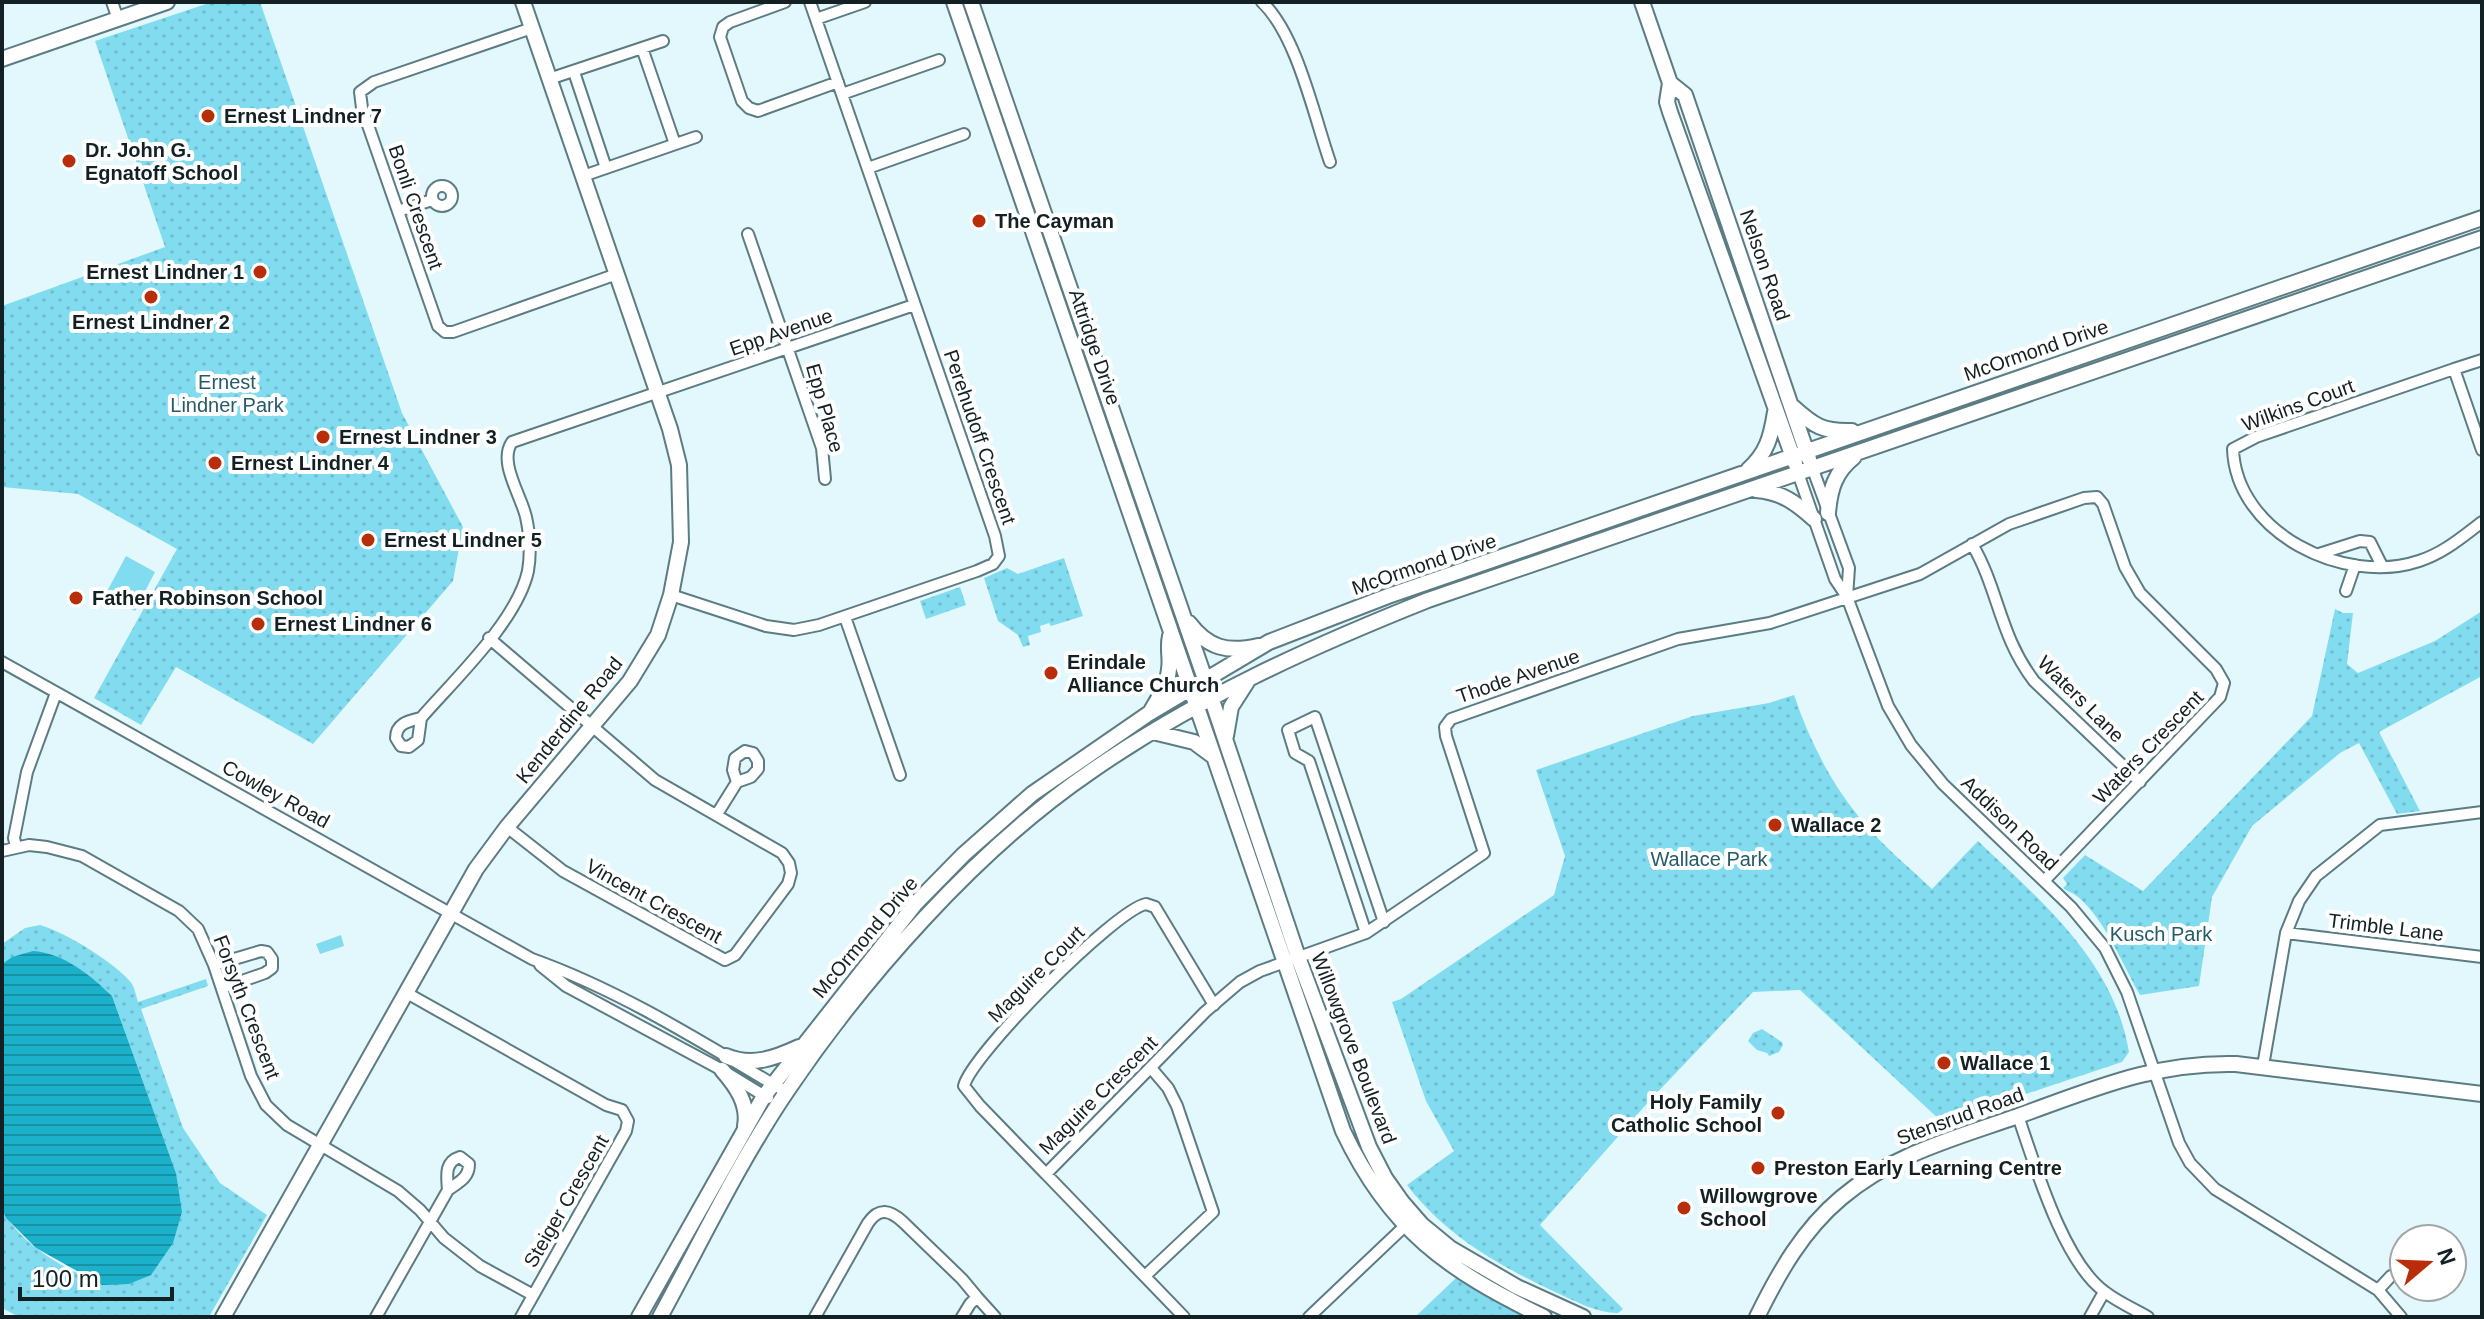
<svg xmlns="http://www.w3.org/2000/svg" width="2484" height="1319" viewBox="0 0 2484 1319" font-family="Arial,sans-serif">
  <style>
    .green { fill: #82dcf0 }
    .park { fill: url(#park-dots) }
    .water { fill: url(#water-rules) }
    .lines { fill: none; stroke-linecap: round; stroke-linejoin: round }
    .street-casing { stroke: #5c7c83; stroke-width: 14 }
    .secondary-casing { stroke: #5c7c83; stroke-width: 18 }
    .street { stroke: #fff; stroke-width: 10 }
    .secondary { stroke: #fff; stroke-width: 14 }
    .poi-dot { fill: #b92e0a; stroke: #fff; stroke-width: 3 }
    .labels { text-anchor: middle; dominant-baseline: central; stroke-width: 8; stroke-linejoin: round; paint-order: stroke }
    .poi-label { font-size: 20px; font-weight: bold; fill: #132024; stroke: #fff; text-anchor: start }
    .street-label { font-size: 20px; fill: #132024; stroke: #fff }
    .park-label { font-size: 20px; fill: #255b67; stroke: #fff }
  </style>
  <defs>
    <pattern id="park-dots" width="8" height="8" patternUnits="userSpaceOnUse" patternTransform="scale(2)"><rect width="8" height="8" fill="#82dcf0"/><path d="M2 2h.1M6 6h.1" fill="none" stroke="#6fbcce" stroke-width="1.8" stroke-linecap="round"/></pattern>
    <pattern id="water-rules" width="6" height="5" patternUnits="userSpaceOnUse" patternTransform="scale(2)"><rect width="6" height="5" fill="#1cb1cb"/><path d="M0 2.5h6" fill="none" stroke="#1890a5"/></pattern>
  </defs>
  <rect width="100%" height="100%" fill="#e3f8fd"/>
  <path class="green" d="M126 556 155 572 135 611 105 595Z
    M341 935 344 946 320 954 316 944Z"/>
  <path class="park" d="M212 2H260L402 413 463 527 453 581 313 744 176 667 141 725 94 698 177 549 78 494 2 487V306L165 247 95 41Z
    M1064 558 1083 616 1051 626 1049 623 1040 626 1041 632 1028 636 1030 645 1023 647 1018 635 998 621 984 578 1007 568 1018 574Z
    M960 587 966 605 926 619 920 601Z
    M2335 609 2343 613H2353L2347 664 2358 673 2435 641 2482 611V676L2379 732 2420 811 2397 814 2359 743 2340 753 2252 826 2212 897 2199 986 2140 995C2123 966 2103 914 2074 894 2071 892 2067 891 2063 888L2067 884 2063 878 2085 855 2143 891 2312 716Z
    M1794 695C1810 742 1832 786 1865 824 1885 848 1910 868 1932 889L1978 841C2041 901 2114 961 2129 1052L2122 1062 1942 1122 1800 990 1753 992 1652 1098 1635 1117 1634 1121 1630 1123 1540 1225 1623 1309 1618 1313C1596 1313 1575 1301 1555 1292 1498 1265 1446 1236 1407 1185L1454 1151 1426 1101 1392 1002 1401 999 1554 895 1565 856 1536 770 1693 716 1769 703Z
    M40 925C63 931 118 964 132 984 135 989 136 996 138 1002L206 979 208 986 141 1009 183 1128 220 1183 267 1215 209 1317H19L2 1308V1209C21 1246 66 1269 102 1285L176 1173 112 996C75 961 60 964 12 957L2 964V944L25 928Z
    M1762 1029 1782 1042 1783 1045 1779 1052 1769 1056 1767 1053 1757 1050 1748 1041 1753 1033Z
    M1457 1277 1534 1317H1415Z"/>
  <path class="water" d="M33 951C64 953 91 976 112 996L176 1173 182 1212 173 1243 151 1275 129 1284 102 1285 36 1248 6 1218 2 1209V964L12 957Z"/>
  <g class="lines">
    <g class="street-casing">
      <path id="street" d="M112 2 118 19
        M785 2 730 22 723 27 720 37 742 101 749 108 758 111 838 82
        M1262 2C1297 35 1314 116 1330 162
        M816 19 865 2
        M532 28 374 82 360 92 362 108 438 326 445 332H453L617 274
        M642 48 675 144
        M574 72 606 168
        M549 79 663 41
        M842 94 939 60
        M868 168 964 134
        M583 176 696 137
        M432 196a10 10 0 1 1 20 0a10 10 0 1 1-20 0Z
        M398 211 432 200
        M748 234 822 448 825 479
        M2482 360 2454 369 2482 450
        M2454 369 2256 437 2233 449C2236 533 2344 586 2419 561 2444 553 2462 537 2482 522
        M1812 467 1849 568 1847 597
        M1798 473 1835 579 1847 597 1888 706 1911 745 1943 784 2071 907 2105 948 2127 992 2179 1143 2190 1163 2215 1189 2378 1290 2401 1317
        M1972 544C1999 590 1999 635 2034 681L2140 782
        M2319 554 2360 541 2370 542 2382 566
        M2346 591 2355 565
        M671 595 766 626 794 630 819 625 977 571 993 564 999 556 995 536 810 2
        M845 617 900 775
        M489 638 655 780 782 853 789 863 791 873 788 884 735 955 725 960 563 871 507 827
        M2 662 532 959C622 991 705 1044 786 1092
        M421 718C455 679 517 621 528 571 531 553 530 535 526 517 521 495 498 462 512 442L914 305
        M421 718 418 740 409 747 401 746 396 738C396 723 409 721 421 718Z
        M717 814 737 782 751 777 758 769V761L753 753 745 751 735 758 733 770 737 782
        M16 847 14 838 27 772 56 693
        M2 851 29 845 47 847 82 856 179 911 198 929 214 965 251 1076 266 1105 287 1125 398 1191 420 1210 444 1238 480 1266 533 1295
        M1366 933 1309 761 1295 753 1288 730 1315 717 1384 922
        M2286 933 2482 957
        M214 965 261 951 267 952 272 959V968L265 973 222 988
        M540 965 566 986 722 1070 768 1098
        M405 992 606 1105 622 1110 628 1121 626 1131 521 1317
        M2263 1066 2286 933 2299 901 2316 876 2380 825 2482 812
        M2018 1116C2035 1165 2063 1262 2105 1292 2118 1302 2134 1309 2148 1317
        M460 1157 469 1164C469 1178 459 1182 448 1190 447 1176 444 1162 460 1157Z
        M1046 1174 980 1106 964 1086C971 1055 1115 910 1146 904L1155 907 1214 1005
        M1146 1275 1213 1212 1177 1106 1168 1088 1151 1068
        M2378 1290 2391 1276
        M376 1317 448 1190
        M815 1317 868 1223C879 1207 890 1210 903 1222L962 1279 977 1297
        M962 1317 970 1304 977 1297 995 1317
        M1184 1317 1046 1174 1205 1012 1240 982 1260 971 1366 933 1484 853 1446 736 1445 727 1451 719 1678 639 1770 623 1920 574 2009 524 2084 498 2097 497 2103 504 2125 567 2140 593 2216 669 2224 683 2220 697 2044 881
        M1309 1317 1409 1222
        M2090 1317 2104 1292"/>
    </g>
    <g class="secondary-casing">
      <path id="secondary" d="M954 2 1343 1131C1390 1230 1447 1270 1544 1317
        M971 2 1206 682 1298 957 1369 1147 1385 1178 1402 1202 1422 1225 1450 1248 1517 1287 1583 1317
        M1642 2 1670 83 1667 102 1670 112 1795 463
        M2 59 167 2
        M1670 83 1685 95 1809 459
        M1793 407C1814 426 1823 432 1852 431
        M1748 470C1767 453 1771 437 1775 412
        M1756 490C1781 492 1795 502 1814 519
        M1828 513C1830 489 1835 472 1854 457
        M1189 623C1208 648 1227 653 1258 646
        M1151 711C1158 699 1168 684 1169 669 1171 658 1167 648 1170 636
        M1153 732 1194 742 1213 756
        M1226 736 1231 707 1247 682
        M726 1056C752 1067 775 1058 799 1047
        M722 1070C736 1086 749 1104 745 1126
        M223 1317 476 869 507 827 630 681 658 635 671 595 681 542 679 465 670 429 523 2
        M639 1317 764 1096 916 903 963 855 1032 794 1148 714 1269 642 1388 596 2482 218
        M660 1317C701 1242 739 1162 787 1091 864 977 976 850 1090 772 1195 699 1310 647 1428 600L2482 238
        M1757 1317C1779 1272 1803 1230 1841 1198 1893 1154 1955 1138 2018 1116 2094 1089 2154 1062 2236 1064L2482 1094"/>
    </g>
    <use href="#street" class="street"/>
    <use href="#secondary" class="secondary"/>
  </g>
  <g class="poi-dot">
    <circle cx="208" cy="116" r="8"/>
    <circle cx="69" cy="161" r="8"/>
    <circle cx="979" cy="221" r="8"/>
    <circle cx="260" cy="272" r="8"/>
    <circle cx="151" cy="297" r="8"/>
    <circle cx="323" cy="437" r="8"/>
    <circle cx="215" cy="463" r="8"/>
    <circle cx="368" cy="540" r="8"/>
    <circle cx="76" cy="598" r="8"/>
    <circle cx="258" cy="624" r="8"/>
    <circle cx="1051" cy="673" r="8"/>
    <circle cx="1775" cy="825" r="8"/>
    <circle cx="1944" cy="1063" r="8"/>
    <circle cx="1778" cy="1113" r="8"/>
    <circle cx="1758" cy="1168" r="8"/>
    <circle cx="1684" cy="1208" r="8"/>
  </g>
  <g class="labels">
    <g class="poi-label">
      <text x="224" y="116">Ernest Lindner 7</text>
      <text x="85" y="150">Dr. John G.<tspan x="85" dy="23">Egnatoff School</tspan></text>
      <text x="995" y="221">The Cayman</text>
      <text x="244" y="272" text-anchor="end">Ernest Lindner 1</text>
      <text x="151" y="322" text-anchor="middle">Ernest Lindner 2</text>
      <text x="339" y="437">Ernest Lindner 3</text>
      <text x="231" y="463">Ernest Lindner 4</text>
      <text x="384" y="540">Ernest Lindner 5</text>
      <text x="92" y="598">Father Robinson School</text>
      <text x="274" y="624">Ernest Lindner 6</text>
      <text x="1067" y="662">Erindale<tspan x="1067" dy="23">Alliance Church</tspan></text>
      <text x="1791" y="825">Wallace 2</text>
      <text x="1960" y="1063">Wallace 1</text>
      <text x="1762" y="1102" text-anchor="end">Holy Family<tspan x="1762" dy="23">Catholic School</tspan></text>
      <text x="1774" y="1168">Preston Early Learning Centre</text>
      <text x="1700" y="1196">Willowgrove<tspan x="1700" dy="23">School</tspan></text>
    </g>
    <g class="street-label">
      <text transform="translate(416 207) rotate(71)">Bonli Crescent</text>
      <text transform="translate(1765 265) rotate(71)">Nelson Road</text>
      <text transform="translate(781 332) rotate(-19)">Epp Avenue</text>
      <text transform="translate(1095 347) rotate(71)">Attridge Drive</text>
      <text transform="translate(2036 350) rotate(-19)">McOrmond Drive</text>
      <text transform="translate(2298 405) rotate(-20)">Wilkins Court</text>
      <text transform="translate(825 408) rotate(74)">Epp Place</text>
      <text transform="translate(980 437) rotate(71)">Perehudoff Crescent</text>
      <text transform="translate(1424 564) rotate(-19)">McOrmond Drive</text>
      <text transform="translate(1518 676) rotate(-19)">Thode Avenue</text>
      <text transform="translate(2081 699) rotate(45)">Waters Lane</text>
      <text transform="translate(569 720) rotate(-51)">Kenderdine Road</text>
      <text transform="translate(2148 747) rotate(-46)">Waters Crescent</text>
      <text transform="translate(276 794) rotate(29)">Cowley Road</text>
      <text transform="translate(2010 823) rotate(44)">Addison Road</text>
      <text transform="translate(654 901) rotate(29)">Vincent Crescent</text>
      <text transform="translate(2386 927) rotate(7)">Trimble Lane</text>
      <text transform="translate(865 937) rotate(-50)">McOrmond Drive</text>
      <text transform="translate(1036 974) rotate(-45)">Maguire Court</text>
      <text transform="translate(247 1007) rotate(69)">Forsyth Crescent</text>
      <text transform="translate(1354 1048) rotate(69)">Willowgrove Boulevard</text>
      <text transform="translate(1098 1095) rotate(-45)">Maguire Crescent</text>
      <text transform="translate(1960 1116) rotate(-20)">Stensrud Road</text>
      <text transform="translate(566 1201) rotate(-60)">Steiger Crescent</text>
    </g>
    <g class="park-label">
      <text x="227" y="382">Ernest<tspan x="227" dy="23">Lindner Park</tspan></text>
      <text x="1709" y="859">Wallace Park</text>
      <text x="2161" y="934">Kusch Park</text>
    </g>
  </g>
  <rect width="2484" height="1319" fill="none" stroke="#132024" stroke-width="8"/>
  <g transform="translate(2428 1263) rotate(71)"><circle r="38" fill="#ffffff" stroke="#a1a6a7" stroke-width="2"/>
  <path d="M0-6L14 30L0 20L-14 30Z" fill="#b92e0a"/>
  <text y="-12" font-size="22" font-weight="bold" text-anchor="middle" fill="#132024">N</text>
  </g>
  <path d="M20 1287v12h152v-12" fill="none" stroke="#132024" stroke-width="4"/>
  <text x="32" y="1287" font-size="24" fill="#132024" stroke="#ffffff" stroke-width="6" paint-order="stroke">100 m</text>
</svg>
